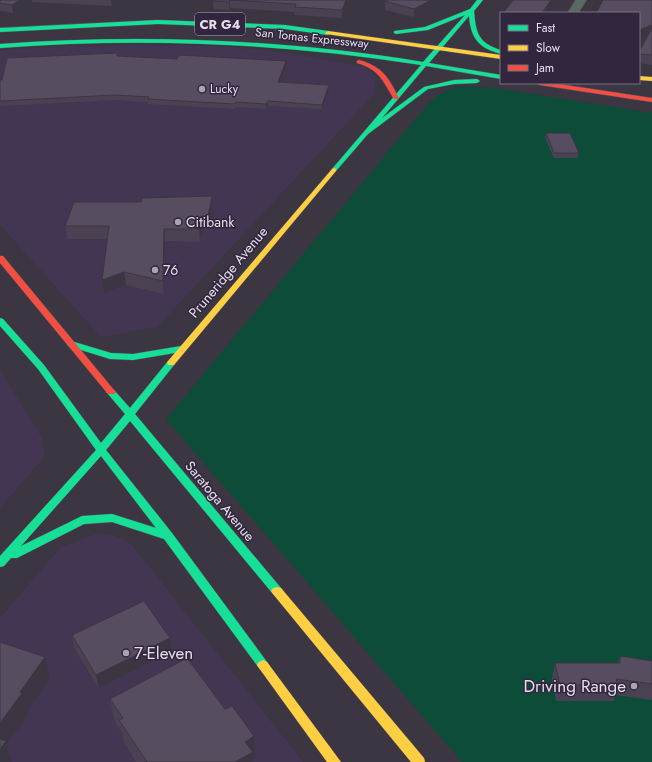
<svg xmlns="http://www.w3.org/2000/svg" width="652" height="762" viewBox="0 0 652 762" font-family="Jost,sans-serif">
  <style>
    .built { fill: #433652 }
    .green { fill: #0c4c38 }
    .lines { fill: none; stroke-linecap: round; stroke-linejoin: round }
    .street-casing { stroke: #57525d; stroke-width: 2 }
    .fast-casing { stroke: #57525d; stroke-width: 1 }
    .slow-casing { stroke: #57525d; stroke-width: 1 }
    .jam-casing { stroke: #57525d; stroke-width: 1 }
    .street { fill: #596a64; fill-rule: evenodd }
    .fast { fill: #16e098; fill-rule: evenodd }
    .slow { fill: #ffcf43; fill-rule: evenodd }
    .jam { fill: #f24e42; fill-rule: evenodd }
    .wall { fill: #4a4253 }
    .shaded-wall { fill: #3c3643 }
    .building { fill: #564d60; stroke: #3c3643 }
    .poi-dot { fill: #aaa3b1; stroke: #31263d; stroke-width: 1.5 }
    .labels { text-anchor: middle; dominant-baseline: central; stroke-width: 3; stroke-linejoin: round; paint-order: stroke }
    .far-street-label { font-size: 12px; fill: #e5deed; stroke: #31263d }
    .far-poi-label { font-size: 12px; fill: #e5deed; stroke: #31263d; text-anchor: start }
    .shield { fill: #31263d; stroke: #afa7b8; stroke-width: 1 }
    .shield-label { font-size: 13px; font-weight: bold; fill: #e5deed }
    .poi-label { font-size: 14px; fill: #e5deed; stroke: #31263d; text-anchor: start }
    .street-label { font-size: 14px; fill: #e5deed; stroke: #31263d }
    .near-poi-label { font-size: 17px; fill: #e5deed; stroke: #31263d; text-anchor: start }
  </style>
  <rect width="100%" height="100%" fill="#3c3642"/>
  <path class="built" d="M133 45 216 46 267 50 366 67 376 78 374 94 157 327 101 337 0 225V51L34 48Z
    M0 370 42 438 45 456 0 508Z
    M98 533 115 536 132 545 303 762H0V618L60 548Z"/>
  <path class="green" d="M462 86 495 88 652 113V762H462L166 419 427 105C438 95 447 88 462 86Z"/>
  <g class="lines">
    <g class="street-casing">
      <path id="street" d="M576 0H586L578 13H568Z"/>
    </g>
    <g class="fast-casing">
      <path id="fast" d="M477 0H483L474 11C476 33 478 43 501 50V54C479 48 471 39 469 16L429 63 501 75V79L426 66 382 118 424 87 454 80 477 79 480 81 477 83 454 84 428 89 368 134 336 171H332V169L421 65C280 43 142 37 0 48V44C142 34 283 39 423 62L465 15 428 30 396 34 394 33V31L425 27 470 9Z
        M158 20 285 25 328 31 331 33 328 35 285 29 158 24 0 32V28Z
        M0 318 3 319 44 365 101 443 125 414 108 394 106 392 108 390H114L130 408 168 361H174L175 363 174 365 135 414 281 588 283 591 281 594 277 595 273 594 130 421 106 450 172 533 267 662 269 665 267 668 263 670 259 668 164 539 112 522 84 524 17 558H11L4 566 0 567V556L96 450 38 369 0 326ZM101 456 156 528 112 514 82 516 21 546Z
        M71 341 111 353 133 354 181 346 185 349 181 352 133 360 110 359 68 346 67 344 68 342Z"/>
    </g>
    <g class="slow-casing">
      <path id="slow" d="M328 31 501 55V59L326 34 325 33Z
        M639 76 652 77V81L639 80Z
        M334 168 336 169V171L174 365H168L167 363 168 361 332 169Z
        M277 587 281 588 424 758 425 762H411L273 594 271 591 273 588Z
        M263 660 267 662 341 762H327L259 668 257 665 259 662Z"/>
    </g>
    <g class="jam-casing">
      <path id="jam" d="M359 60C383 67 388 77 399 98L398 99H394C382 80 380 70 357 63V61Z
        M537 83H552L652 98V102L540 85Z
        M0 256H3L114 390 116 392 114 394H108L0 263Z"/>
    </g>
    <use href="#street" class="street"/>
    <use href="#fast" class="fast"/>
    <use href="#slow" class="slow"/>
    <use href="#jam" class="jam"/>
  </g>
  <path class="wall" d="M0 0H117L112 6 32 2 13 13 0 11Z
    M213 0H350L342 18 295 15V12L230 8 229 10 214 9Z
    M387 0H446L414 17 385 10V1Z
    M652 0V65L639 63V52L648 34 639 38V13Z
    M117 56 287 66 280 82 329 90 322 109 268 106 266 109 236 107 235 109 148 104V102L115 100 0 106V80Z
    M546 133 579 153 578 158H554L545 138Z
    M212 196 213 209 208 229H203L200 242 165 241 164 294 126 285 104 293 102 280 107 239H67L65 226 141 202Z
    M72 635 170 638 172 651 99 688 74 648Z
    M620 656 652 661V700L615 695 614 701H556L552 679 555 663H618Z
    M110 699 225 709 254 736 255 759 253 760V762H136L124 742 122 733 115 722Z"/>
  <path class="shaded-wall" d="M20 0H32V2L13 13 12 5Z
    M111 0H117L112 6Z
    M230 0V8L229 10V2Z
    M346 0H350L342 18V10Z
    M431 0H446L414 17V9Z
    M551 0H556L547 13H542Z
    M652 25V33L639 38V30Z
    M286 61 287 66 278 87V82Z
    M329 85V90L322 109V105Z
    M268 101V106L266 109V104Z
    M212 196 213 209 208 229V216Z
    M202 216 203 229 200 242 199 229Z
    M164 229 165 241 164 294 163 281Z
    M124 272 126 285 104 293 102 280Z
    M170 638 172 651 99 688 96 675Z
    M45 657 50 679 27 711 28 715 6 744 12 762H0V723L20 692Z
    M254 736 255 759 253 760V762H235L245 742Z"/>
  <path class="building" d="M0 0H20L12 5 0 3Z
    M213 0H346L342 10 295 7 296 4 230 0 229 2 213 1Z
    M387 0H431L414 9 385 1Z
    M513 0H551L542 13H503Z
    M603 0H652V25L639 30V13H596Z
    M652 28V55L639 54V52Z
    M117 53V56L177 59 179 55 286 61 278 82 329 85 322 105 268 101 266 104 236 102 234 104 148 99 149 97 115 95 0 101V80H2L7 58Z
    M546 133H570L579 153H554Z
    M212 196 208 216H202L199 229H164L163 281 124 272 102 280 109 226H65L74 202H141L142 198Z
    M144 601 170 638 96 675 72 635Z
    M0 642 45 657 20 692 22 693 0 723Z
    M620 656 652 661V684L616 679 618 685H560L555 663H620Z
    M187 658 225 709 232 706 254 736 245 742 253 752 235 762H147L119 720 123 718 110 699Z
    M0 739 6 741 0 749Z"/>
  <g class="poi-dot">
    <circle cx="202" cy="89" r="4"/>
    <circle cx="178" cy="222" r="4"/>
    <circle cx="155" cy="270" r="4"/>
    <circle cx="126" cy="653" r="4"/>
    <circle cx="634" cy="686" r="4"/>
  </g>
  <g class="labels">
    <g class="far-street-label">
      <text transform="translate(312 38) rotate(6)">San Tomas Expressway</text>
    </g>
    <g class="far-poi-label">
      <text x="210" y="89">Lucky</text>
    </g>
    <rect class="shield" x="195" y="13" width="50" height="22" rx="3"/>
    <g class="shield-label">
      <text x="220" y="24">CR G4</text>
    </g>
    <g class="poi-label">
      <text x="186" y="222">Citibank</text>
      <text x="163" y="270">76</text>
    </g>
    <g class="street-label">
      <text transform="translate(228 272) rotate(-50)">Pruneridge Avenue</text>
      <text transform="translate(220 501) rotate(50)">Saratoga Avenue</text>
    </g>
    <g class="near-poi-label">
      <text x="134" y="653">7-Eleven</text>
      <text x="626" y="686" text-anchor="end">Driving Range</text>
    </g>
  </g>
  <rect x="500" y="12" width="140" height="72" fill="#31263d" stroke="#797083"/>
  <rect x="508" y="25" width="20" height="6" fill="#16e098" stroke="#797083"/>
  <text x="536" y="32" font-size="12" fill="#e5deed">Fast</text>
  <rect x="508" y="45" width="20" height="6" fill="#ffcf43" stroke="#797083"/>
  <text x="536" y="52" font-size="12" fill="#e5deed">Slow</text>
  <rect x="508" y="65" width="20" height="6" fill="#f24e42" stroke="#797083"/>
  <text x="536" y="72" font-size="12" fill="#e5deed">Jam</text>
</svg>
